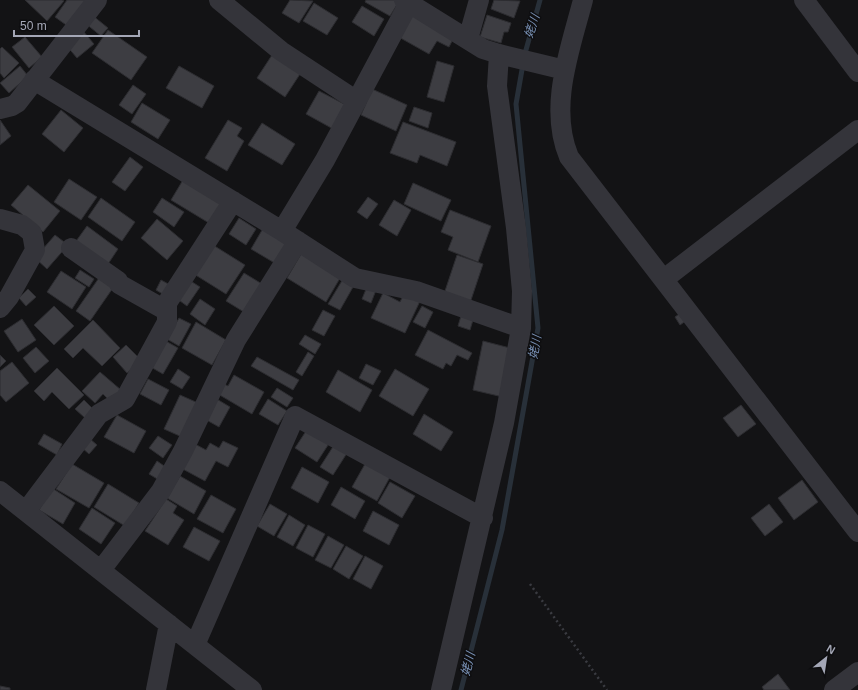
<svg xmlns="http://www.w3.org/2000/svg" width="858" height="690" viewBox="0 0 858 690" font-family="Helvetica,'Noto Sans JP',sans-serif">
  <style>
    .lines { fill: none; stroke-linecap: round; stroke-linejoin: round }
    .stream { stroke: #283039; stroke-width: 5 }
    .building { fill: #3d3d42; stroke: #2d2d31 }
    .path { stroke: #3a3b41; stroke-width: 2.5; stroke-dasharray: 2 3; stroke-linecap: butt }
    .minor { stroke: #34343a; stroke-width: 20 }
    .labels { text-anchor: middle; dominant-baseline: central; stroke-width: 3; stroke-linejoin: round; paint-order: stroke }
    .water-label { font-size: 12px; font-style: italic; fill: #7890b4; stroke: #0e0e10 }
  </style>
  <rect width="100%" height="100%" fill="#131315"/>
  <g class="lines">
    <path class="stream" d="M524 57 540 0
      M461 690 502 530 538 328 516 104 523 64"/>
  </g>
  <path class="building" d="M25 0H62L64 1 47 21Z
    M67 0H89L69 27 55 17Z
    M290 0 313 1 299 23 282 13Z
    M366 0H400L390 16 365 2Z
    M494 0 520 1 514 18 491 9Z
    M314 3 338 18 327 35 303 21Z
    M362 6 384 19 374 36 352 22Z
    M411 11 455 35 449 47 437 41 429 54 397 36Z
    M92 15 108 28 101 36 85 23Z
    M487 15 511 23 508 32H504L501 43 480 37Z
    M108 30 147 57 131 80 92 53Z
    M83 31 94 44 77 58 66 45Z
    M25 37 42 57 29 68 12 47Z
    M2 47 19 63 4 78 0 73V49Z
    M274 52 302 71 285 97 257 78Z
    M437 61 454 66 444 102 427 97Z
    M20 66 28 76 9 93 0 83Z
    M179 66 214 86 202 108 166 88Z
    M133 85 146 94 132 114 119 105Z
    M372 89 407 105 396 131 361 115Z
    M319 91 348 106 335 130 306 114Z
    M142 103 170 120 158 139 131 122Z
    M414 107 432 113 428 128 409 121Z
    M61 110 83 128 64 152 42 134Z
    M0 120 11 136 0 145Z
    M228 120 242 128 237 136 244 141 227 171 205 158Z
    M403 122 456 142 447 166 420 155 417 163 390 153Z
    M262 123 295 144 282 165 248 145Z
    M130 157 143 167 125 191 112 182Z
    M186 175 224 198 209 223 171 200Z
    M69 179 97 197 81 220 54 202Z
    M413 183 451 200 441 221 404 204Z
    M28 185 60 211 43 232 11 205Z
    M368 197 378 204 367 219 357 212Z
    M101 198 135 222 122 241 88 217Z
    M162 198 184 212 174 227 153 212Z
    M394 200 411 210 397 236 379 225Z
    M450 210 491 226 478 262 448 250 453 237 441 232Z
    M239 218 256 229 246 245 229 234Z
    M157 219 183 241 167 260 141 238Z
    M265 225 292 242 278 265 251 249Z
    M87 226 118 249 106 267 74 244Z
    M55 235 68 245 47 269 35 258Z
    M213 245 245 265 226 294 194 274Z
    M304 249 343 273 326 302 287 278Z
    M457 255 483 264 470 303 444 294Z
    M80 270 94 279 89 287 75 278Z
    M61 271 86 287 72 309 47 292Z
    M244 273 262 284 244 312 226 301Z
    M346 274 357 280 340 310 328 304Z
    M101 275 115 285 90 321 76 311Z
    M161 280 172 286 166 296 156 290Z
    M189 280 200 287 187 306 176 298Z
    M369 282 378 285 371 303 362 299Z
    M28 289 36 297 26 306 19 298Z
    M405 292 421 299 405 333 371 318 383 293 400 302Z
    M200 299 215 309 205 325 190 314Z
    M54 306 74 326 54 345 34 325Z
    M422 306 433 312 425 328 413 322Z
    M323 310 335 316 324 336 312 330Z
    M682 312 687 320 680 325 675 317Z
    M461 316 473 320 470 330 458 326Z
    M179 318 191 324 179 346 167 339Z
    M22 319 36 340 18 352 4 331Z
    M93 320 120 348 102 366 83 348 73 358 64 349Z
    M196 322 226 340 212 365 182 348Z
    M428 330 472 353 468 360 457 355 451 366 446 363 443 369 415 355Z
    M305 335 321 344 315 354 299 344Z
    M164 340 178 348 163 374 149 366Z
    M483 341 514 349 503 397 473 390Z
    M126 345 141 360 127 373 113 357Z
    M36 347 49 361 35 373 23 358Z
    M308 352 314 356 302 376 296 372Z
    M0 355 6 361 0 367Z
    M257 357 299 380 293 390 251 366Z
    M12 362 29 383 6 402 0 395V371Z
    M366 364 381 371 373 385 359 378Z
    M57 368 84 395 69 409 52 392 44 401 34 391Z
    M178 369 190 377 182 389 170 382Z
    M395 369 429 389 413 416 379 396Z
    M338 370 372 390 360 412 326 392Z
    M100 372 121 390 110 401 103 394 95 403 82 391Z
    M234 375 264 392 252 414 218 394 224 384 228 386Z
    M148 379 169 390 161 405 140 394Z
    M277 388 293 398 287 407 271 397Z
    M180 395 198 403 182 437 164 429Z
    M215 398 230 407 219 427 203 418Z
    M268 399 287 411 278 425 259 414Z
    M84 400 93 409 85 418 75 409Z
    M741 405 756 424 738 437 723 418Z
    M424 414 453 432 441 451 413 434Z
    M117 415 146 431 134 453 104 437Z
    M308 428 330 442 317 462 295 448Z
    M44 434 62 444 57 455 38 444Z
    M158 436 172 445 163 458 149 448Z
    M89 438 97 445 89 454 81 447Z
    M223 441 238 448 228 467 216 461 205 481 179 467 193 443 206 450 210 443 219 448Z
    M336 442 349 450 333 475 320 467Z
    M157 461 167 468 159 480 149 474Z
    M72 464 104 483 89 508 56 489Z
    M365 464 390 477 377 501 352 487Z
    M302 467 329 482 318 503 291 488Z
    M180 476 206 491 194 514 167 498Z
    M802 480 818 502 794 520 778 498Z
    M390 482 415 496 402 518 378 503Z
    M108 484 139 503 125 526 94 507Z
    M341 487 365 501 355 519 331 505Z
    M52 488 75 503 63 524 39 510Z
    M211 495 236 509 223 533 197 519Z
    M166 499 177 506 173 513 184 520 168 545 145 531Z
    M270 504 287 514 274 536 257 526Z
    M769 504 783 522 765 536 751 518Z
    M92 508 115 523 101 544 79 529Z
    M373 511 399 525 389 545 363 531Z
    M289 515 305 525 293 546 277 537Z
    M308 525 325 534 313 557 296 548Z
    M194 527 220 541 209 561 183 547Z
    M328 536 344 545 331 568 315 560Z
    M346 546 363 556 349 579 333 569Z
    M365 556 383 566 371 589 353 579Z
    M778 674 790 690H764L762 687Z
    M0 686 10 688V690H0Z"/>
  <g class="lines">
    <path class="path" d="M530 584 607 690"/>
    <path class="minor" d="M219 0 281 51 357 101
      M404 0 483 49 499 54 565 70
      M583 0C570 50 548 107 569 157L858 532
      M804 0 858 72
      M468 39 479 0
      M34 80 282 231 355 278 416 291 521 328
      M0 109 12 106 17 103 97 0
      M0 219 22 225 32 233 35 250 9 297 0 308
      M282 231 325 160 409 3
      M71 248 118 281 119 284 167 311
      M664 279 858 130
      M0 491 252 690
      M26 511 99 414 125 399 167 322V303L233 201
      M101 570 161 491 183 451 236 340 298 241
      M195 645 295 416 483 518
      M156 690 169 624
      M441 690 504 423 521 328 522 291 516 228 497 86 499 54
      M834 690 858 672"/>
  </g>
  <g class="labels">
    <g class="water-label">
      <text transform="translate(532 26) rotate(-72)">姥川</text>
      <text transform="translate(535 347) rotate(-80)">姥川</text>
      <text transform="translate(468 664) rotate(-76)">姥川</text>
    </g>
  </g>
  <g transform="translate(826 658) rotate(30)" stroke="#0e0e10" stroke-width="3" paint-order="stroke">
  <path d="M0-3L7 15L0 10L-7 15Z" fill="#a4a7b6"/>
  <text y="-6" font-size="11" font-weight="bold" text-anchor="middle" fill="#a4a7b6">N</text>
  </g>
  <path d="M14 30v6h125v-6" fill="none" stroke="#a4a7b6" stroke-width="2"/>
  <text x="20" y="30" font-size="12" fill="#a4a7b6" stroke="#0e0e10" stroke-width="3" paint-order="stroke">50 m</text>
</svg>
